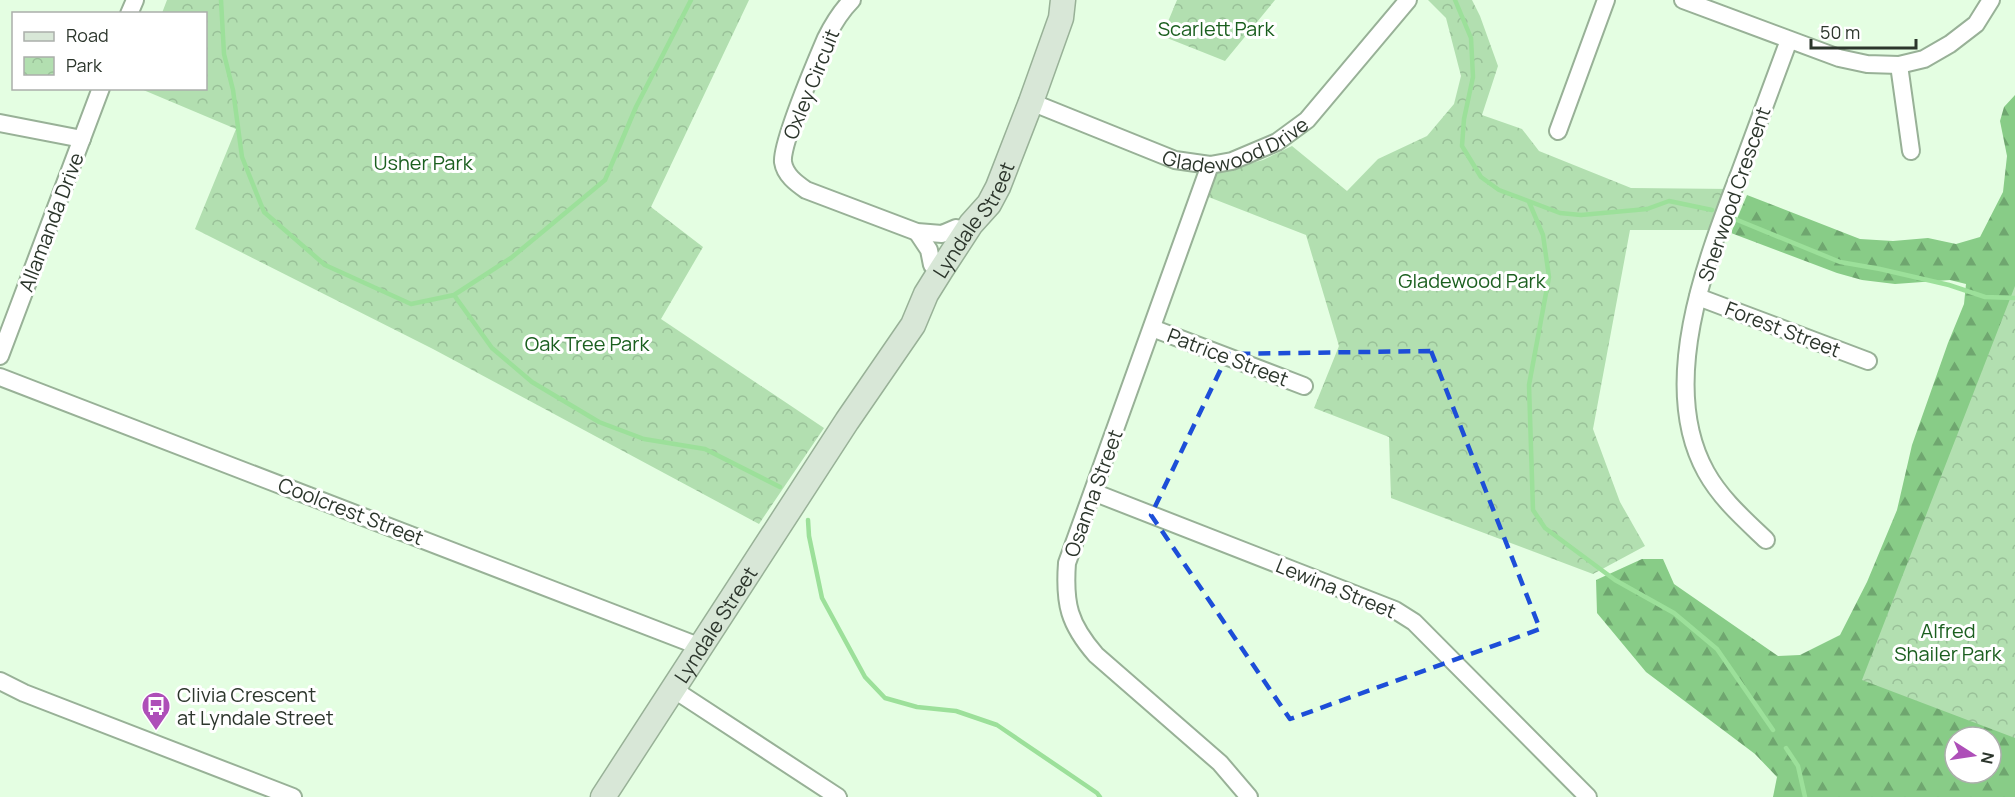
<svg xmlns="http://www.w3.org/2000/svg" width="2015" height="797" viewBox="0 0 2015 797" font-family="Manrope,sans-serif">
  <style>
    .forest { fill: url(#forest-firs); fill-rule: evenodd }
    .park { fill: url(#park-crowns) }
    .lines { fill: none; stroke-linecap: round; stroke-linejoin: round }
    .stream { stroke: #9ce09a; stroke-width: 4.5 }
    .street-casing { stroke: #98b197; stroke-width: 20 }
    .secondary-casing { stroke: #98b197; stroke-width: 27 }
    .street { stroke: #fff; stroke-width: 16 }
    .secondary { stroke: #d8e7d7; stroke-width: 24 }
    .marked { fill: none; stroke: #1d4ed8; stroke-width: 4.5; stroke-dasharray: 12 8; stroke-linejoin: round }
    .labels { text-anchor: middle; dominant-baseline: central; stroke-width: 6; stroke-linejoin: round; paint-order: stroke }
    .park-label { font-size: 20px; fill: #1b5f1f; stroke: #fff }
    .street-label { font-size: 20px; fill: #2c362c; stroke: #fff }
    .poi-label { font-size: 20px; fill: #2c362c; stroke: #fff; text-anchor: start }
  </style>
  <defs>
    <pattern id="forest-firs" width="22" height="20" patternUnits="userSpaceOnUse" patternTransform="scale(1.5)"><rect width="22" height="20" fill="#88cc87"/><path d="M5 1l3.5 6h-7zM16 11l3.5 6h-7z" fill="#6fa66f"/></pattern>
    <pattern id="park-crowns" width="20" height="18" patternUnits="userSpaceOnUse" patternTransform="scale(1.5)"><rect width="20" height="18" fill="#b2dfb0"/><path d="M2 6a3 3 0 1 1 6 0M12 15a3 3 0 1 1 6 0" fill="none" stroke="#99c098"/></pattern>
  </defs>
  <rect width="100%" height="100%" fill="#e4fee2"/>
  <path class="forest" d="M2015 95V797H1773L1777 777 1755 754 1646 672 1597 613 1596 580 1642 559H1663L1674 584 1778 656 1800 655 1840 635 1867 582 1897 510 1912 445 1948 343 1964 304 1966 284 1950 280 1895 284 1862 280 1837 273 1731 233 1747 195 1860 239 1893 241 1928 238 1956 244 1980 237 2003 192 2007 156 2000 121 2004 107ZM1955 737H1991V773H1955Z"/>
  <path class="park" d="M167 0H749L651 207 703 247 661 319 824 428 759 524 433 349 195 229 236 129 141 89 206 88V14L162 13Z
    M1177 0H1275L1225 61 1162 36Z
    M1428 0H1472L1480 16 1498 66 1482 115 1522 129 1539 151 1631 188 1733 189 1719 230H1630L1593 429 1620 502 1645 546 1593 574 1391 498 1389 437 1314 408 1339 346 1306 235 1206 196 1214 173 1263 160 1292 146 1347 191 1378 159 1427 136 1454 104 1461 76 1446 18Z
    M2015 286V738L1862 680Z"/>
  <g class="lines">
    <path class="stream" d="M221 0 224 54 233 90 242 157 264 212 325 265 411 304 454 295 511 258 605 180 636 107 691 0
      M1455 0 1471 38 1473 77 1464 119 1462 146 1481 177 1499 190 1560 213 1581 215 1647 209 1669 201 1712 210
      M1529 202 1543 235 1549 277 1529 385 1533 510 1545 528 1615 580 1674 613 1717 649 1773 730
      M1730 217 1840 262 1880 269 1949 285 1985 297 2015 298
      M454 295 492 348 532 382 599 422 644 439 705 449 780 487
      M808 520 809 536 822 598 865 677 885 698 917 707 956 711 997 725 1097 793 1100 797
      M1786 748 1798 766 1805 797"/>
    <g class="street-casing">
      <g id="street">
        <path d="M852 0C841 11 833 24 826 38 817 59 781 144 783 162 785 175 796 183 806 190L917 232 942 234 956 228"/>
        <path d="M1683 0 1839 58 1867 64 1899 65 1924 59 1950 44 1976 24 1991 0"/>
        <path d="M129 14 135 0"/>
        <path d="M1899 65 1911 151"/>
        <path id="s1" d="M1031 102 1175 160 1210 165 1232 161 1277 142 1307 120 1408 0"/>
        <path d="M0 123 82 139"/>
        <path d="M1558 131 1606 0"/>
        <path d="M1210 165 1067 563C1064 604 1069 624 1096 655L1220 763 1249 797"/>
        <path d="M917 232 929 250 932 265"/>
        <path d="M1698 297 1868 361"/>
        <path d="M1152 328 1304 386"/>
        <path d="M0 356 101 88"/>
        <path d="M0 377 701 647"/>
        <path d="M1093 492 1395 610 1414 622 1588 797"/>
        <path d="M1766 540C1744 519 1721 499 1706 472 1657 384 1707 258 1740 172 1756 128 1773 84 1789 40"/>
        <path d="M0 681 24 693 293 797"/>
        <path d="M673 689 838 797"/>
      </g>
    </g>
    <g class="secondary-casing">
      <g id="secondary">
        <path id="s2" d="M603 797 847 421 913 325 926 294 941 270 971 224 989 204 998 187 1031 102 1061 18 1063 0"/>
      </g>
    </g>
    <use href="#street" class="street"/>
    <use href="#secondary" class="secondary"/>
  </g>
  <path class="marked" d="M1431 351 1540 629 1290 719 1151 515 1228 354Z"/>
  <defs>
    <g id="bus-pin" transform="scale(1.5)"><path d="M0 17L-7.5 6A9.5 9.5 0 1 1 7.5 6Z" fill="#ae4fb8" stroke="#fff"/><path d="M-5-6H5V4H4V6H2V4H-2V6H-4V4H-5ZM-3.5-4V0h7V-4ZM-3.5 1.2v1.5H-2V1.2ZM2 1.2v1.5H3.5V1.2Z" fill="#fff"/></g>
  </defs>
  <g fill-rule="evenodd">
    <use href="#bus-pin" x="156" y="706"/>
  </g>
  <g class="labels">
    <g class="park-label">
      <text x="1216" y="28">Scarlett Park</text>
      <text x="423" y="162">Usher Park</text>
      <text x="1472" y="280">Gladewood Park</text>
      <text x="587" y="343">Oak Tree Park</text>
      <text x="1948" y="630">Alfred<tspan x="1948" dy="23">Shailer Park</tspan></text>
    </g>
    <g class="street-label">
      <text transform="translate(811 84) rotate(-68)">Oxley Circuit</text>
      <text stroke="none"><textPath href="#s1" startOffset="220">Gladewood Drive</textPath></text>
      <text transform="translate(1734 194) rotate(-71)">Sherwood Crescent</text>
      <text stroke="none"><textPath href="#s2" startOffset="687">Lyndale Street</textPath></text>
      <text transform="translate(51 222) rotate(-69)">Allamanda Drive</text>
      <text transform="translate(1783 329) rotate(21)">Forest Street</text>
      <text transform="translate(1228 357) rotate(21)">Patrice Street</text>
      <text transform="translate(1093 493) rotate(-70)">Osanna Street</text>
      <text transform="translate(351 511) rotate(21)">Coolcrest Street</text>
      <text transform="translate(1336 588) rotate(22)">Lewina Street</text>
      <text stroke="none"><textPath href="#s2" startOffset="206">Lyndale Street</textPath></text>
    </g>
    <g class="poi-label">
      <text x="177" y="694">Clivia Crescent<tspan x="177" dy="23">at Lyndale Street</tspan></text>
    </g>
  </g>
  <rect x="12" y="12" width="195" height="78" fill="#ffffff" stroke="#abafab" stroke-width="1.5"/>
  <rect x="24" y="32" width="30" height="9" fill="#d8e7d7" stroke="#abafab" stroke-width="1.5"/>
  <text x="66" y="42" font-size="18" fill="#2c362c">Road</text>
  <rect x="24" y="57" width="30" height="18" fill="url(#park-crowns)" stroke="#abafab" stroke-width="1.5"/>
  <text x="66" y="72" font-size="18" fill="#2c362c">Park</text>
  <g transform="translate(1973 755) rotate(102)"><circle r="28" fill="#ffffff" stroke="#abafab" stroke-width="1.5"/>
  <path d="M0-4.5L10 22L0 15L-10 22Z" fill="#ae4fb8"/>
  <text y="-9" font-size="16" font-weight="bold" text-anchor="middle" fill="#2c362c">N</text>
  </g>
  <path d="M1811 39v9h105v-9" fill="none" stroke="#2c362c" stroke-width="3"/>
  <text x="1820" y="39" font-size="18" fill="#2c362c" stroke="#ffffff" stroke-width="4.5" paint-order="stroke">50 m</text>
</svg>
